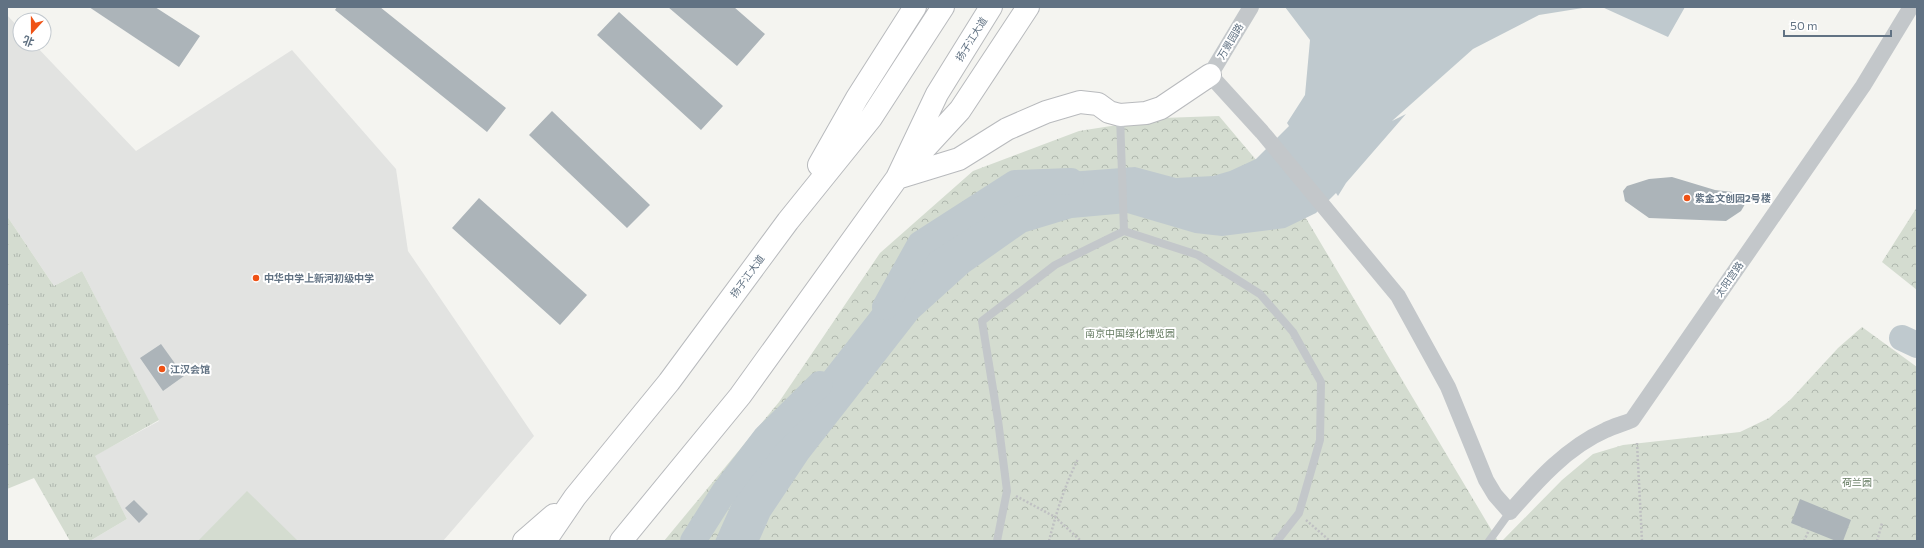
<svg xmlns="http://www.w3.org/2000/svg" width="1924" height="548" viewBox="0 0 1924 548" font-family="Commissioner,'Noto Sans SC',sans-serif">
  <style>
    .built { fill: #e2e3e1 }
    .grass { fill: url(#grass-tufts) }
    .park { fill: url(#park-crowns) }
    .garden { fill: #d4dcd0 }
    .water { fill: #bfc9ce }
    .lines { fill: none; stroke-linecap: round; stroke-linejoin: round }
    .river { stroke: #bfc9ce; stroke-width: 26 }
    .building { fill: #acb4b9 }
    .highway-casing { stroke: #b8babd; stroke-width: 24 }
    .path { stroke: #bfc0c2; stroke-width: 2.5; stroke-dasharray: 2 2; stroke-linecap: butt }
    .lane { stroke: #c3c7ca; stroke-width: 8 }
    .street { stroke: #c3c7ca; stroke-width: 16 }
    .highway { stroke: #fff; stroke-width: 22 }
    .poi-dot { fill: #ef5215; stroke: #fff; stroke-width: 1.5 }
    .labels { text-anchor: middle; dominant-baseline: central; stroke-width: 4; stroke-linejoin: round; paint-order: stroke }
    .street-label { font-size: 10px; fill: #617283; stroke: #fff }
    .poi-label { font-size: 10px; font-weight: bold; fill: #617283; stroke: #fff; text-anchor: start }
    .park-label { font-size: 10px; fill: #647a60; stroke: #fff }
  </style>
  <defs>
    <pattern id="grass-tufts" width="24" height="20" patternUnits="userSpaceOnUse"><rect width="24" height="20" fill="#d4dcd0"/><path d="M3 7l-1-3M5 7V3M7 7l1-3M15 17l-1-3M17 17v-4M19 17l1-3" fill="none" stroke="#afb7ae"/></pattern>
    <pattern id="park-crowns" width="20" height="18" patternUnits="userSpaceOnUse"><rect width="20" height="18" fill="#d4dcd0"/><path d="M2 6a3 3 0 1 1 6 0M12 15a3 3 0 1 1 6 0" fill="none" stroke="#afb7ae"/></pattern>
  </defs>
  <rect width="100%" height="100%" fill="#f4f4f0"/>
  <path class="built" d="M7 15 20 29V44H34L136 151 292 50 396 169 408 251 534 436 443 541H90L127 519 94 456 159 421 82 271 54 286 7 216Z"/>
  <path class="grass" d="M7 216 54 286 82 271 159 420 95 456 127 519 90 541H70L34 478 7 489Z"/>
  <path class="park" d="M1219 116 1307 220 1498 541H664L779 402 880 253 973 171 1079 131 1162 118Z
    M1917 207V290L1882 262Z
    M1862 327 1917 367V541H1502L1562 480 1593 454 1623 445 1740 432 1769 418 1791 399 1838 348Z"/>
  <path class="garden" d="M247 491 298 541H198Z"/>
  <path class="water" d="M1285 7H1589L1539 15 1473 49 1392 121 1406 114 1346 183 1338 196 1336 193 1316 213 1285 228 1222 236 1195 233 1127 213 1072 218 1026 232 969 272 918 318 808 459 770 516 759 541H715L736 494 777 432 891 286 947 235 1017 188 1069 172 1135 167 1176 178 1213 176 1230 171 1256 159 1289 126 1287 123 1305 95 1310 40Z
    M1602 7H1685L1668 37Z"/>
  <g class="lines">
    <path class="river" d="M885 307 920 244 1015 183 1071 181
      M1902 338 1917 345
      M693 541 724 492 766 437 820 384"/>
  </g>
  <path class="building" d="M89 7H155L200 36 179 67Z
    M337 7H380L506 108 487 132 335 10Z
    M668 7H734L765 34 737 66Z
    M619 12 723 106 701 130 597 35Z
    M552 111 650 205 627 228 529 135Z
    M1672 177 1715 190 1751 194 1741 211 1726 221 1649 218 1625 201 1623 191 1627 186 1649 179Z
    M479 198 587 295 560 325 452 228Z
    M161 344 184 376 163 391 140 358Z
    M1800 499 1851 520 1843 541H1836L1791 523Z
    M134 500 148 514 139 523 125 508Z"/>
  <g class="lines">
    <g class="highway-casing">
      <path id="highway" d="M912 162 960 110 1028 7
        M819 165 857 98 915 7
        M897 178 959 159 1007 129 1046 112 1080 102 1098 104 1109 112 1120 115 1146 113 1161 108 1210 75
        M524 541 554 515
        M545 541 575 497 669 382 788 221 871 118 943 7
        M621 541 740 396 897 178 937 94 991 7"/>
    </g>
    <path class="path" d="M1637 443 1642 541
      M1016 496 1055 517 1081 541
      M1306 520 1330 541
      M1049 541C1056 513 1065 485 1078 459
      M1804 541 1809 530
      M1877 541 1882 523"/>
    <path class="lane" d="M1120 116 1124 231
      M997 541 1007 491 998 420 982 321 1055 265 1124 231 1198 255 1260 294 1293 332 1321 382 1320 440 1299 513 1277 541
      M1489 541 1510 512"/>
    <path class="street" d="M1251 7 1210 75 1262 132 1398 296 1448 387 1486 480 1495 495 1510 512C1537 481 1567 447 1606 430 1614 426 1623 424 1632 420L1863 86 1911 7"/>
    <use href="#highway" class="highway"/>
  </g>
  <g class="poi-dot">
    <circle cx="1687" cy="198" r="4"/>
    <circle cx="256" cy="278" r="4"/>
    <circle cx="162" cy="369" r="4"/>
  </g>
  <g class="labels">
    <g class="street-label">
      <text transform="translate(971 39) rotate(-58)">扬子江大道</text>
      <text transform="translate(1230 41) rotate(-59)">万景园路</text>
      <text transform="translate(747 276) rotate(-54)">扬子江大道</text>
      <text transform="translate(1729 279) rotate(-55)">太阳宫路</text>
    </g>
    <g class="poi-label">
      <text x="1695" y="198">紫金文创园2号楼</text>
      <text x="264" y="278">中华中学上新河初级中学</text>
      <text x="170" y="369">江汉会馆</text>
    </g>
    <g class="park-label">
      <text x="1130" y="333">南京中国绿化博览园</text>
      <text x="1857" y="482">荷兰园</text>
    </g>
  </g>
  <rect width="1924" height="548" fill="none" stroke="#617283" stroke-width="16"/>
  <g transform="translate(32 32) rotate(201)"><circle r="19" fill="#ffffff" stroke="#c0c7cd"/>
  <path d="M0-3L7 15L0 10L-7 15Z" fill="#ef5215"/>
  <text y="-6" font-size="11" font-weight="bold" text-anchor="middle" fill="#617283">北</text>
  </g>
  <path d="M1784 30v6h107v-6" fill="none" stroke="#617283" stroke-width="2"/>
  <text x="1790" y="30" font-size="12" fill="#617283" stroke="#ffffff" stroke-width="3" paint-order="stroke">50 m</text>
</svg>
